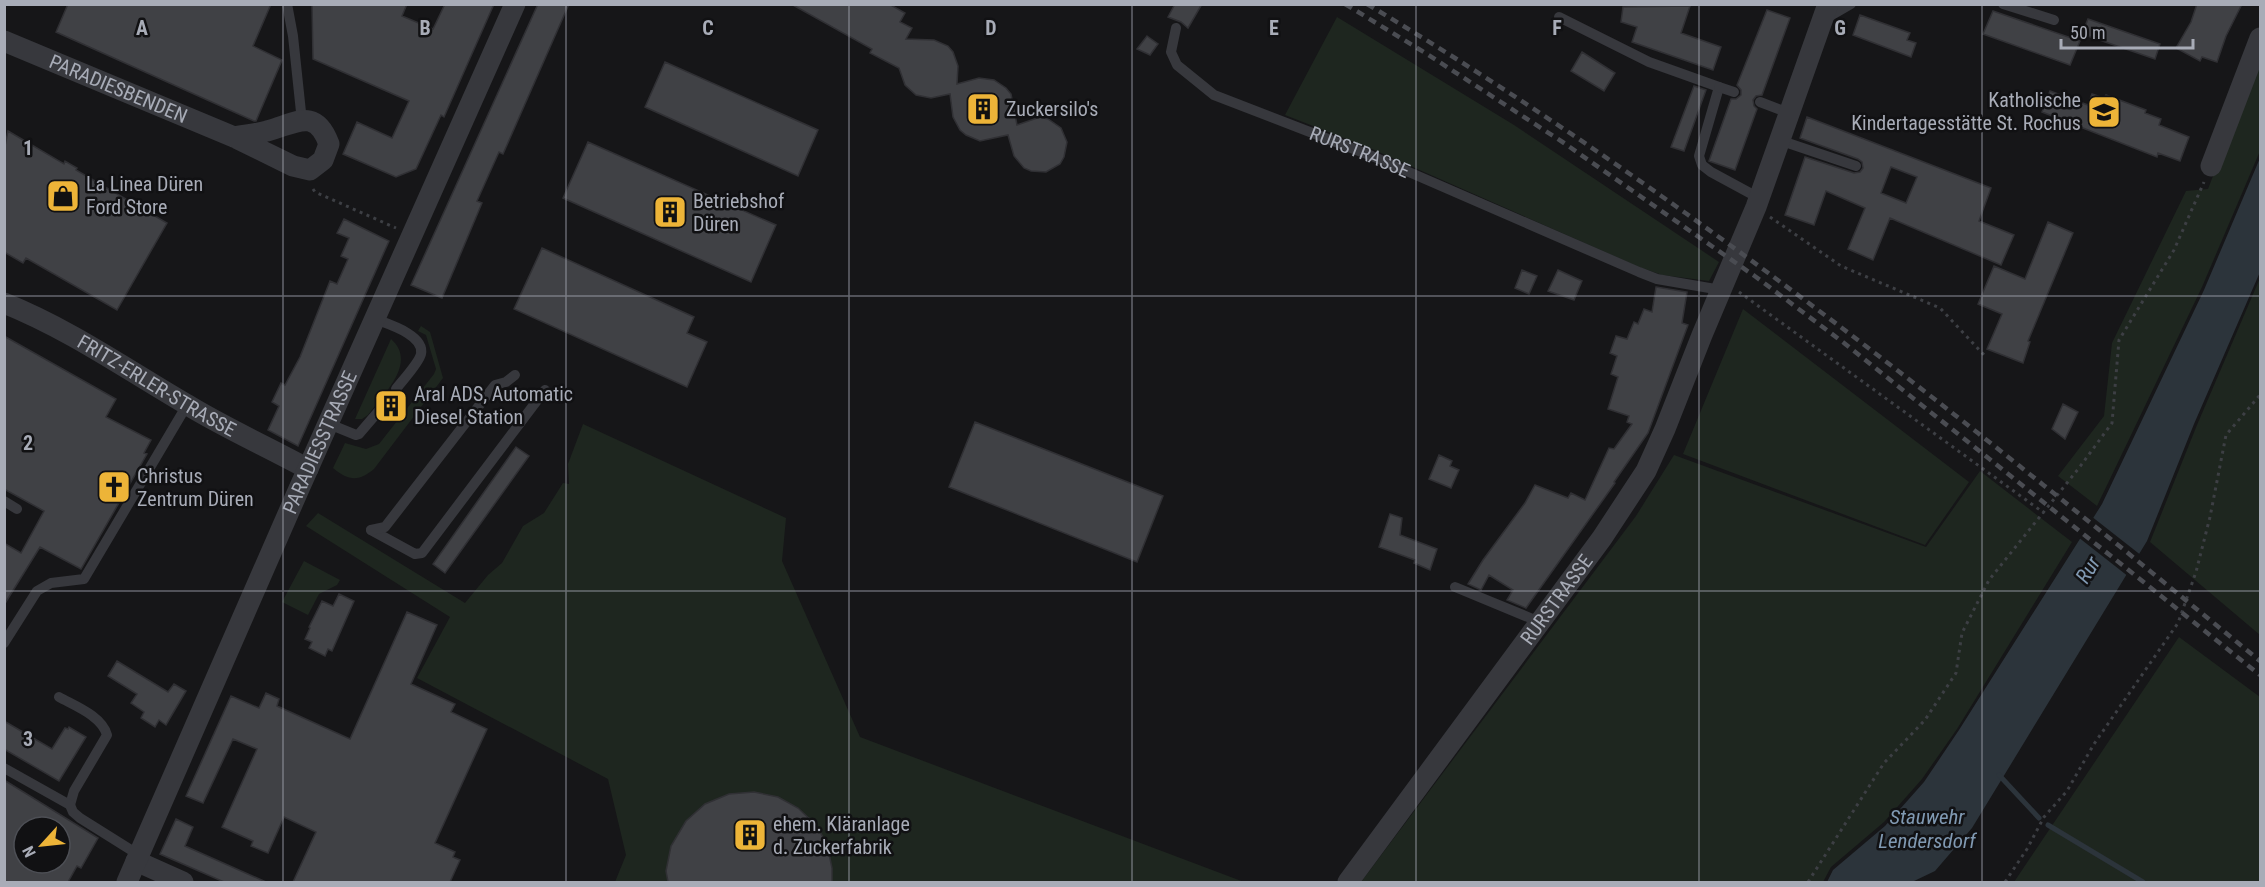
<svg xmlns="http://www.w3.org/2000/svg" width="2265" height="887" viewBox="0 0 2265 887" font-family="'Roboto Condensed',sans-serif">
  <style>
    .green { fill: #1e261f }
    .water { fill: #2c343b }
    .pier { fill: #161618 }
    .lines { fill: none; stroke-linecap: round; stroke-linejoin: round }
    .stream { stroke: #2c343b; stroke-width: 5 }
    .building { fill: #404145; stroke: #303034; stroke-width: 1.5; fill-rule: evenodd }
    .path { stroke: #3d3f44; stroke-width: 3; stroke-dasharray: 3 4.5; stroke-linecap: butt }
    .lane { stroke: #37383d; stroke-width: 10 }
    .street { stroke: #37383d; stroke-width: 21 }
    .rail { stroke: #4a4c52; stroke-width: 4.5; stroke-dasharray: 8 6; stroke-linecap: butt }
    .grid { fill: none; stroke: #a8acb7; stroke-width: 1.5; stroke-opacity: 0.55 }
    .labels { text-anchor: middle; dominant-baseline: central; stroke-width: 5; stroke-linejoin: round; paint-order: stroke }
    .street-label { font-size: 20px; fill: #a8acb7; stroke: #111113 }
    .poi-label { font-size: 20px; fill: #a8acb7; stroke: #111113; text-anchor: start }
    .water-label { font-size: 21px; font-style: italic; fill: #8099b2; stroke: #111113 }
    .grid-label { font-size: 20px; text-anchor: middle; font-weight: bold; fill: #a8acb7; stroke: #111113; stroke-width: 5; stroke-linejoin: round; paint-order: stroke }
  </style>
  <rect width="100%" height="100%" fill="#161618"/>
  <path class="green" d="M1337 17 1514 125 1719 262 1709 281 1662 275 1639 267 1372 149 1285 115Z
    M2260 53V151L2202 287 2097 506 2058 476 2104 416 2112 343 2186 191 2208 189Z
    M2260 278V635L2150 542 2197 425Z
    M1743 309 1969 482 1925 545 1683 454Z
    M421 326 430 332 443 378 374 469C358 482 349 481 333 468L345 443 366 449 379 444 434 374 436 369 426 335 418 331Z
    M391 339C418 363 383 394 368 415L362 419H355Z
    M583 424 786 518 782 561 860 737 1244 882H615L626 855 608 779 417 678 450 617 306 526 318 513 465 603 488 575 502 563 523 526 544 513 563 483 569 484 568 464Z
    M1674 455 1926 547 1980 471 2072 542 1957 729 1922 779 1884 822 1831 867 1823 882H1361L1636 516Z
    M304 561 340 580 337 585 319 594 308 615 282 602Z
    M2179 637 2260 697V882H2014Z"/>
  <path class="water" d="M2260 158V272L2194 424 2147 541 1972 828 1935 871 1912 882H1827L1833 870 1885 826 1924 782 1959 730 2102 504 2204 290Z"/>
  <path class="pier" d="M2091 516 2142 556 2129 577 2078 537Z"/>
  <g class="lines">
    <path class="stream" d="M1999 775 2039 818
      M2048 825 2143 882"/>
  </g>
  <path class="building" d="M68 4H271L253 46 282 60 256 121H254L56 32Z
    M312 4H407L402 16 433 29 445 4H494L444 117 441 115 416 169 396 177 343 154 357 122 392 138 409 101 313 59Z
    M538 4H569L503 154 499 152 477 201 482 203 442 298 411 285Z
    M791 4H889L905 13 900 22 912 28 906 39 934 40 948 46 953 52 958 66 957 84 979 78 994 80 1006 88 1011 94 1017 125 1040 117 1048 119 1061 128 1067 142 1064 157 1060 164 1046 172 1031 171 1024 168 1014 156 1008 135 980 141 966 135 960 130 953 117 950 94 931 98 916 95 905 85 899 68 870 53 872 49Z
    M1175 4H1202L1188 28 1181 22 1168 17Z
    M2197 4H2242L2226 36 2217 62 2202 57 2200 61 2176 48 2191 22Z
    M1690 6 1681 33 1721 47 1713 70 1632 42 1637 27 1621 22 1623 7Z
    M1767 10 1790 18 1762 95 1756 96 1753 100 1754 106 1757 109 1735 170 1709 161 1731 99H1736L1741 95V90L1737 85Z
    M1993 11 2080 41 2070 65 1983 34Z
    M1860 15 1910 33 1907 40 1916 43 1911 57 1853 35Z
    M2088 19 2160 44 2155 59 2082 34Z
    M1147 36 1158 44 1150 55 1137 49Z
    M1582 52 1615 73 1604 91 1571 71Z
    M665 62 818 130 798 176 645 107Z
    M1694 86 1706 90 1684 151 1671 147Z
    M2050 91 2088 105 2092 94 2104 98 2106 95 2146 110 2145 113 2161 119 2159 125 2189 137 2180 161 2158 153 2157 157 2042 112Z
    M1807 117 1991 188 1979 221 2014 235 2001 265 1890 218 1873 260 1848 249 1865 208 1826 191 1814 225 1785 215 1805 157 1854 173 1860 172 1863 168 1862 162 1858 159 1800 138ZM1891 167 1917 177 1906 203 1881 193Z
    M8 131 64 164 65 161 77 168 76 170 167 223 117 310 26 258 23 263 4 252V151Z
    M588 142 776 225 751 282 563 198Z
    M344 219 389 241 298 446 268 430 279 406 272 402 281 383 285 385 300 357 330 281 337 284 348 259 341 256 349 238 337 233Z
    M2048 222 2073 233 2028 341 2030 342 2023 363 1987 349 2002 314 1978 304 1994 266 2025 279Z
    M542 248 694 317 687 333 707 342 687 387 514 309Z
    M1522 270 1537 276 1529 294 1515 288Z
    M1558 270 1582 281 1574 300 1548 291Z
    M1656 287 1687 292 1682 323 1688 325 1648 433 1614 482 1615 483 1526 608 1507 600 1513 590 1489 575 1481 590 1468 584 1483 560 1525 503 1535 485 1568 498 1571 493 1585 500 1609 448 1614 449 1632 424 1627 422 1629 416 1608 409 1618 377 1611 374 1617 356 1610 353 1616 336 1627 339 1634 322 1638 324 1644 309 1652 312Z
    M4 336 116 399 106 417 151 440 144 453 147 454 81 569 40 547 4 605V543L21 553 44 511 4 489Z
    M390 393 396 396 401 394 405 398 393 414 389 410 390 403 385 399Z
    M2063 404 2078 412 2065 439 2052 429Z
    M975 422 1163 496 1137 562 949 487Z
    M516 447 529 456 445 573 433 564Z
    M1439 455 1452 461 1450 466 1459 470 1451 488 1429 479Z
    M1390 514 1402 518 1400 535 1437 549 1430 570 1414 563 1415 560 1379 547Z
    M339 594 354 601 332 651 328 649 325 656 309 648 312 642 305 639 310 628 309 627 322 601 333 606Z
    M407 612 437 625 411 684 455 704 451 712 487 729 435 843 455 852 453 857 460 860 450 882H293L316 832 284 817 268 853 251 846 253 841 222 827 257 749 233 739 203 803 186 796 231 696 259 708 266 693 279 699 277 706 350 739Z
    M117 661 168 692 174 684 186 691 166 725 159 720 155 727 141 718 144 712 131 703 137 694 108 676Z
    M4 721 52 749 65 728 68 729 69 727 86 737 59 781 4 749Z
    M4 780 98 838 81 868 77 866 68 882H4ZM24 827H60V863H24Z
    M754 792 778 797 798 808 816 825 827 844 832 868V882H668L666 871 671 846 686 821 705 804 729 794Z
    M176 819 193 827 185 846 266 882H224L160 854Z"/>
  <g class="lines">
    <path class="path" d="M313 189 315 192 396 228
      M1770 217 1841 266 1940 308 1985 356
      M1739 292 2044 513
      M1808 882 1884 763 1925 720 1956 673 1962 633 1989 580 2079 468 2112 423 2119 340 2174 250 2204 182
      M2005 882 2027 849 2044 817 2067 791 2094 744 2178 623 2196 572 2210 517 2226 435 2260 395"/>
    <g class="lane">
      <path d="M287 4 293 36 301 112 304 120"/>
      <path d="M2003 4 2054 20"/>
      <path d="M1559 17 1649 62 1719 87 1699 156 1702 165 1711 172 1759 198"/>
      <path d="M1825 19 1851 4"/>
      <path id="s1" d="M1176 28 1171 52 1177 65 1214 95 1372 156 1639 272 1657 279 1721 290"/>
      <path d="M1719 87 1734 92"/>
      <path d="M1760 102 1789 113"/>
      <path d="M1779 140 1856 166"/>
      <path d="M375 319C388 324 425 335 421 354 419 363 402 381 396 389"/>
      <path d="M329 424 356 435 359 434 383 406"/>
      <path d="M4 501 17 509"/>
      <path d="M371 530 415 554 422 553 545 390"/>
      <path d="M371 530 385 527 495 385 506 382 515 375"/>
      <path d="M1455 587 1540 622"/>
      <path d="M4 643 37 591 51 583 84 579 187 405"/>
      <path d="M59 697C75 706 102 716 107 735L74 791 70 805"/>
      <path d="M4 768 70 805 73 812 80 818 139 855"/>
    </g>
    <g class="street">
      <path id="s2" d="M4 41 234 137 293 166 310 170 323 160 329 144C315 106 295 124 267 131 257 134 245 135 234 137"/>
      <path d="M2211 166 2260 38"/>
      <path id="s3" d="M4 303C69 329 126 369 186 404 225 428 268 447 308 469"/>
      <path d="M136 861 183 882"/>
      <path id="s4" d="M127 882 298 491 515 4"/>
      <path id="s5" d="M1348 882 1602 538 1646 471 1665 429 1702 335 1756 207 1828 4"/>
    </g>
    <path class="rail" d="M1345 4 1427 54 1564 143 1756 277 1844 343 2260 675
      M1367 4C1685 194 1974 426 2260 661"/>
  </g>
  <path class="grid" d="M283 4V882M566 4V882M849 4V882M1132 4V882M1416 4V882M1699 4V882M1982 4V882M4 296H2260M4 591H2260"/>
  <defs>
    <g id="building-square" transform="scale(1.725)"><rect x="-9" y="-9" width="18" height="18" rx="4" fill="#edb438" stroke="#111113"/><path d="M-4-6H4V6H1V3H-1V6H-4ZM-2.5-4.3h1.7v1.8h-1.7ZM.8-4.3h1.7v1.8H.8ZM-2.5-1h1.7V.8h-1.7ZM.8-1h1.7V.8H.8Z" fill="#111"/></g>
    <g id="school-square" transform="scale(1.725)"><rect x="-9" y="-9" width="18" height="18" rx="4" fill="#edb438" stroke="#111113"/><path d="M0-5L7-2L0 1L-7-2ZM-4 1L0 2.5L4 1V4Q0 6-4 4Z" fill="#111"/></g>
    <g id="shop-square" transform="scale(1.725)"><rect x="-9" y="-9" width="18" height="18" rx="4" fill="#edb438" stroke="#111113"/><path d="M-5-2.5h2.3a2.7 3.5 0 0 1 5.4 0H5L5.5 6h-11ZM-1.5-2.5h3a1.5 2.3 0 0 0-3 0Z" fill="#111"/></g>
    <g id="church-square" transform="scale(1.725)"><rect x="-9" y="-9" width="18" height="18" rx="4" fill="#edb438" stroke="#111113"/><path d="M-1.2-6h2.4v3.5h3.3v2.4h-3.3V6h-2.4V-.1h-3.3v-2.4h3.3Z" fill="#111"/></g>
  </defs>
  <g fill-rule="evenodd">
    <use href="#building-square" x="983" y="109"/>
    <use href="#school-square" x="2104" y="112"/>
    <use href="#shop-square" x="63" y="196"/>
    <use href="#building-square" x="670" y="212"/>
    <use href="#building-square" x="391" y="406"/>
    <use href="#church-square" x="114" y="487"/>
    <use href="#building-square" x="750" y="835"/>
  </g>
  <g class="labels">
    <g class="street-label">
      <text stroke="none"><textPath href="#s2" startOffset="124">PARADIESBENDEN</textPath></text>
      <text stroke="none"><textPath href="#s1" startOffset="243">RURSTRASSE</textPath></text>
      <text stroke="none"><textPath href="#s3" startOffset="174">FRITZ-ERLER-STRASSE</textPath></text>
      <text stroke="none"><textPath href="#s4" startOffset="480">PARADIESSTRASSE</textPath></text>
      <text stroke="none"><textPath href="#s5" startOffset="351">RURSTRASSE</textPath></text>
    </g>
    <g class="poi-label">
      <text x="2081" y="100" text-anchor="end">Katholische<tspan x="2081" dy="23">Kindertagesstätte St. Rochus</tspan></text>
      <text x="1006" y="109">Zuckersilo's</text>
      <text x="86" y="184">La Linea Düren<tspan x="86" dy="23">Ford Store</tspan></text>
      <text x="693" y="201">Betriebshof<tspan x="693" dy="23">Düren</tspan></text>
      <text x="414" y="394">Aral ADS, Automatic<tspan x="414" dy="23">Diesel Station</tspan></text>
      <text x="137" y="476">Christus<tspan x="137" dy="23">Zentrum Düren</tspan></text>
      <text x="773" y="824">ehem. Kläranlage<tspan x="773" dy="23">d. Zuckerfabrik</tspan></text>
    </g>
    <g class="water-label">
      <text transform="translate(2088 570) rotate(-59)">Rur</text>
      <text x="1927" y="817">Stauwehr<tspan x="1927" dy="24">Lendersdorf</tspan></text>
    </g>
  </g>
  <g class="grid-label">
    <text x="142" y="35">A</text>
    <text x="425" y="35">B</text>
    <text x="708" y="35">C</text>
    <text x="991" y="35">D</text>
    <text x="1274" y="35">E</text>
    <text x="1557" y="35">F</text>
    <text x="1840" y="35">G</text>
    <text x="28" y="155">1</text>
    <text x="28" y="450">2</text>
    <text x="28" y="746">3</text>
  </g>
  <rect width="2265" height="887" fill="none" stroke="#a8acb7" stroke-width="12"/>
  <g transform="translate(42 845) rotate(243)"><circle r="28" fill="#111113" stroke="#4d4f55" stroke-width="1.5"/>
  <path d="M0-4.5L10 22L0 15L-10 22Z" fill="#edb438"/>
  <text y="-9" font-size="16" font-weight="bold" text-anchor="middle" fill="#a8acb7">N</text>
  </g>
  <path d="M2061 39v9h132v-9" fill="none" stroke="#a8acb7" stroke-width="3"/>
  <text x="2070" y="39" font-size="18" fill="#a8acb7" stroke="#111113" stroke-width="4.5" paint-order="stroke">50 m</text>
</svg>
